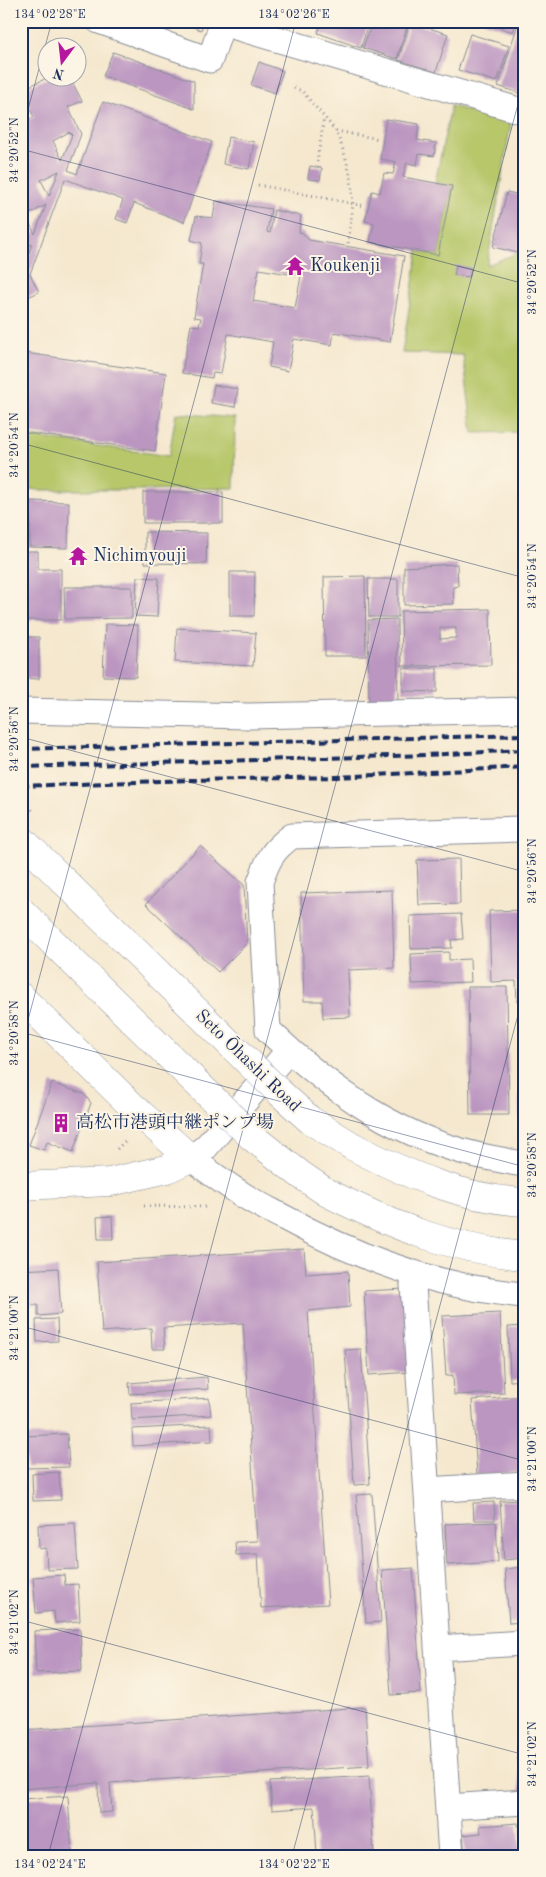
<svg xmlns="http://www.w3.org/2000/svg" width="546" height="1877" viewBox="0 0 546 1877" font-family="'Old Standard TT','Noto Serif JP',serif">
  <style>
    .green { fill: #b7c76a; stroke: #697b64 }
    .building { fill: #bb96c1; fill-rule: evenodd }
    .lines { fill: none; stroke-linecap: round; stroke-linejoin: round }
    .street-casing { stroke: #888c96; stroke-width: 27 }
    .secondary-casing { stroke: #888c96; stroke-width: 29 }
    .path { stroke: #888c96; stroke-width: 3; stroke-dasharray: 1 4; stroke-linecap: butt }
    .street { stroke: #fff; stroke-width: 25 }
    .secondary { stroke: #fff; stroke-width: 28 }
    .rail { stroke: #1b2f5e; stroke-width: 4; stroke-dasharray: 8 4; stroke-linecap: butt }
    .secondary-bridge-casing { stroke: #888c96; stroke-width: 29; stroke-linecap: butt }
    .secondary-bridge { stroke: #fff; stroke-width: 28 }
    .ticks { fill: none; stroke: #1b2f5e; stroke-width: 1; stroke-opacity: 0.45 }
    .labels { text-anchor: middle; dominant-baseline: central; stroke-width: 4; stroke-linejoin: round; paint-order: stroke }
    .poi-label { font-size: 18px; fill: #1b2f5e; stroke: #fcf5e5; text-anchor: start }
    .street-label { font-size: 18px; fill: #1b2f5e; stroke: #fcf5e5 }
    .neatline { fill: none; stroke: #1b2f5e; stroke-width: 2 }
    .ticks-label { font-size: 12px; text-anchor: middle; fill: #1b2f5e }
  </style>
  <rect width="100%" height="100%" fill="#fcf5e5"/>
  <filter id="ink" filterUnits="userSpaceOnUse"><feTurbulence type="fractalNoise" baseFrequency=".02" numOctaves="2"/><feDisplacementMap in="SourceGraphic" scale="10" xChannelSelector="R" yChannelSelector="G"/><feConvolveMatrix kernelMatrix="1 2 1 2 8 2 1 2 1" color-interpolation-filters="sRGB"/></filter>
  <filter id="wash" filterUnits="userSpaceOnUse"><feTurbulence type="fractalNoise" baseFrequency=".0096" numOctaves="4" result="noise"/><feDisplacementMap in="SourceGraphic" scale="20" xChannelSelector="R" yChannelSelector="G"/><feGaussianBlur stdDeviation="1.12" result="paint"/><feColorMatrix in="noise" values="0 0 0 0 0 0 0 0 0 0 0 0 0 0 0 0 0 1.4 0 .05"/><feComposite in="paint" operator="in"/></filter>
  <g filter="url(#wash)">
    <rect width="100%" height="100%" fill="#f5e8cf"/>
    <path class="green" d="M451 106 511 123 487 265 525 250V432L473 433 463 355 402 353 418 251 438 255 452 187 435 183Z
      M176 413 235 418 234 488 136 490H39L21 488V435L169 456Z"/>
    <g id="blocks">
      <path class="building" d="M178 21H204L201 30Z
        M322 21H369L361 48 318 33Z
        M372 21H392L407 26 397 59 363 48Z
        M482 21H517L513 32Z
        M519 21H525V86L522 94 498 86Z
        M410 22 448 34 436 72 398 60Z
        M470 34 509 46 497 82 458 70Z
        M113 52 194 81V109L103 76Z
        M259 62 283 71 275 93 251 85Z
        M47 78H70L82 101 68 107 81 134 68 170 77 174 103 102 212 142 184 222 134 203 127 223 116 219 123 200 65 179 30 274 39 292 28 297 21 285V272L32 244 21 249V123L34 117 21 90ZM69 132 72 135 62 160 53 141ZM59 171 49 196 41 180ZM46 205 35 234 26 216Z
        M386 119 419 124 417 140 436 143 434 156 419 154 417 165 407 163 403 177 452 186 438 255 370 242 374 223 365 221 372 191 380 193 384 173 393 174 396 162 380 159Z
        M228 137 254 142 249 169 223 164Z
        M310 166 322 168 320 180 308 179Z
        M507 192 525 196V234L523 233 518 253 493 247Z
        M216 201 271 209 267 232 270 233 274 210 301 216 299 232 303 233 309 240 404 256 390 342 334 332 332 345 294 339 288 371 269 367 273 342 228 334 221 374 213 373 212 378 182 373 191 325 199 326 201 318 194 317 203 264H199L202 243 191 240 196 216 213 218ZM259 269 301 276 295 308 253 301Z
        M456 265 471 268 469 277 454 275Z
        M25 353 166 373 155 451 21 432V378Z
        M214 385 238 389 235 407 211 403Z
        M143 492H223V523H143Z
        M21 497H29L28 548H21Z
        M30 501 69 502 68 548 30 547Z
        M145 532 207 533 206 564 145 563Z
        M21 551H38V569H61V620H21Z
        M457 564 458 586 453 587 454 604 404 605V567Z
        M230 572H255L254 616H230Z
        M365 576 366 656H325L324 577Z
        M137 577 159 578 157 617 135 616Z
        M368 579H398V617H369Z
        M64 587H132V618L65 619Z
        M490 609 491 665 402 666 401 611ZM440 628H456V638L440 639Z
        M397 619 398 708H369L368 620Z
        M105 624 138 625 136 677 103 676Z
        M177 628 256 633 253 666 175 662Z
        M21 637H39V679L21 678Z
        M403 668H437V692L403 691Z
        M200 846 244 885 247 943 218 972 146 904Z
        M459 859 460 904 419 905 417 860Z
        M392 890 394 968 348 970 350 1017 323 1018 322 1001H304L301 893Z
        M525 910V1001L517 1002 516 981 491 982 489 911Z
        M461 914 463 939 451 940 452 948 411 949 410 916Z
        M449 952V960L470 959 471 982 412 984 411 954Z
        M468 987H507L509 1115H470Z
        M52 1083 84 1094 91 1103 73 1152 47 1142 44 1150 29 1145Z
        M519 1094H525V1143H520Z
        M112 1216 113 1239H98L97 1217Z
        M304 1249 306 1274 348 1271 350 1307 308 1311 328 1604 261 1608 258 1554 236 1555 235 1542 257 1541 243 1323 163 1328 165 1349H152L151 1328 102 1332 97 1262Z
        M58 1268 61 1314 38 1316V1305L21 1306V1270Z
        M405 1289 410 1372 369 1375 364 1291Z
        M500 1313 504 1393 454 1395 453 1375 446 1376 442 1316Z
        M57 1319 58 1341 37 1342 36 1320Z
        M525 1326V1380L510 1381 508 1327Z
        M361 1349 370 1484 354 1485 345 1350Z
        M207 1377 208 1389 130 1394 129 1383Z
        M525 1396V1472L477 1475 472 1400Z
        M209 1398 211 1415 132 1420 131 1403Z
        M211 1425 212 1441 133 1446 132 1429Z
        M67 1434 69 1467 26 1468 25 1436Z
        M59 1472 61 1500 33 1501 32 1474Z
        M372 1494 381 1622 366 1623 356 1495Z
        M525 1500V1558L504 1560 500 1501Z
        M494 1502 495 1520H474L473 1503Z
        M496 1522 498 1562 447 1565 445 1524Z
        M75 1523 78 1569 47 1570 46 1548 39 1549 38 1525Z
        M522 1567 525 1592V1622L509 1623 505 1569Z
        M413 1568 421 1693 391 1695 382 1570Z
        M64 1575 65 1585 78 1584 80 1621 55 1623 54 1611 36 1613 33 1577Z
        M80 1629 82 1671 36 1673 34 1631Z
        M365 1707 369 1766 110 1783 112 1812 99 1813 98 1783 21 1789V1730Z
        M525 1745V1790H520L517 1746Z
        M369 1776 374 1856H317L314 1807 272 1810 270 1782Z
        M68 1796 72 1856H21V1799Z
        M518 1823 521 1856H465L463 1835 481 1833 480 1826Z"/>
    </g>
  </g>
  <g filter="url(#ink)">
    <use href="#blocks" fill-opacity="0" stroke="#888c96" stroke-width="1"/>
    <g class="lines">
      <g class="street-casing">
        <path id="street" d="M99 21 210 60 223 21
          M222 23 525 112
          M21 711 249 716 525 710
          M521 829 292 836C272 850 268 860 260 882L268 1030C331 1091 404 1142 491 1158 502 1160 513 1163 525 1164
          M289 1050 206 1147 190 1158C206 1169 221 1181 237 1191 251 1201 268 1209 283 1217 358 1258 439 1288 525 1295
          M414 1273 413 1285 451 1856
          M427 1490 525 1484
          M437 1648 525 1643
          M448 1807 525 1802"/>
      </g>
      <g class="secondary-casing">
        <path id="secondary" d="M21 997 134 1108 190 1158 167 1169 110 1182 21 1186
          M352 1146C406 1174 463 1199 525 1202
          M326 1192C393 1226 450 1249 525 1256"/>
      </g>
      <path class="path" d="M294 88 302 91 336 131 345 155 351 178 353 204 348 244
        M336 131 379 139
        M317 162 324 118
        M258 185 365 206
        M21 799 33 811
        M117 1149 127 1139
        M144 1206 208 1207"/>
      <use href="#street" class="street"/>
      <use href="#secondary" class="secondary"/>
      <path class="rail" d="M21 749 525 735
        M21 767 426 755 525 750
        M21 786 191 780 337 777 525 767"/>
      <g class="secondary-bridge-casing">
        <path id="secondary-bridge" d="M21 839 278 1091 310 1120 352 1146
          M21 911 252 1137 301 1175 326 1192"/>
      </g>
      <use href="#secondary-bridge" class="secondary-bridge"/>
    </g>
  </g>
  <path class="ticks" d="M21 135 52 21M21 149 525 284M21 443 525 578M21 737 525 872M21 1032 525 1167M21 1046 296 21M21 1326 525 1461M21 1620 525 1755M48 1856 525 78M292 1856 525 989"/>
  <defs>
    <g id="temple-bare" transform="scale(1.5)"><path d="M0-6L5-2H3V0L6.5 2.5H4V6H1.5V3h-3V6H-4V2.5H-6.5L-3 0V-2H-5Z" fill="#b5179e" stroke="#fcf5e5" stroke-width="2.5" paint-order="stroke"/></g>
    <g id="building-bare" transform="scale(1.5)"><path d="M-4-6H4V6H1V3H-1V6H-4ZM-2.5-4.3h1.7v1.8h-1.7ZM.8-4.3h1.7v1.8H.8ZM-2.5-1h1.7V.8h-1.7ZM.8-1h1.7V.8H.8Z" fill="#b5179e" stroke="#fcf5e5" stroke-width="2.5" paint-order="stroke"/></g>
  </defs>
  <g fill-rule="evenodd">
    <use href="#temple-bare" x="295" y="266"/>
    <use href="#temple-bare" x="78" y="556"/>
    <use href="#building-bare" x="61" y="1123"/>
  </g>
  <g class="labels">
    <g class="poi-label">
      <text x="310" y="266">Koukenji</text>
      <text x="93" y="556">Nichimyouji</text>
      <text x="76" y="1123">高松市港頭中継ポンプ場</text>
    </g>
    <g class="street-label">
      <text transform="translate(248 1061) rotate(44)">Seto Ōhashi Road</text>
    </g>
  </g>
  <rect width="546" height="1877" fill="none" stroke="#fcf5e5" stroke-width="55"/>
  <g transform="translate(62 62) rotate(195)"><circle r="24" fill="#fcf5e5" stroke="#a2a6af"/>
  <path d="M0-4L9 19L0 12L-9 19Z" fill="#b5179e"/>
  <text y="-8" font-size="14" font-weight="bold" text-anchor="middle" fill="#1b2f5e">N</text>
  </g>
  <rect x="28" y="28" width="490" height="1822" class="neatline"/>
  <g class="ticks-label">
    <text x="50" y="18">134°02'28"E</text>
    <text x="294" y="18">134°02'26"E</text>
    <text transform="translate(14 150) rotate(-90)" y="4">34°20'52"N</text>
    <text transform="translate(532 282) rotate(-90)" y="4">34°20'52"N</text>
    <text transform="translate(14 445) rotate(-90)" y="4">34°20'54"N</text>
    <text transform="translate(532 576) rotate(-90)" y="4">34°20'54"N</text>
    <text transform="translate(14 739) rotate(-90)" y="4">34°20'56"N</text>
    <text transform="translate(532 871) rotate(-90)" y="4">34°20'56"N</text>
    <text transform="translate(14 1033) rotate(-90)" y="4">34°20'58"N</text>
    <text transform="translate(532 1165) rotate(-90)" y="4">34°20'58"N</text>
    <text transform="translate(14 1328) rotate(-90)" y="4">34°21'00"N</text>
    <text transform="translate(532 1459) rotate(-90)" y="4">34°21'00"N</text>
    <text transform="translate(14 1622) rotate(-90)" y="4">34°21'02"N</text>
    <text transform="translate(532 1754) rotate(-90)" y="4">34°21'02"N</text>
    <text x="50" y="1868">134°02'24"E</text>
    <text x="294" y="1868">134°02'22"E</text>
  </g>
</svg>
